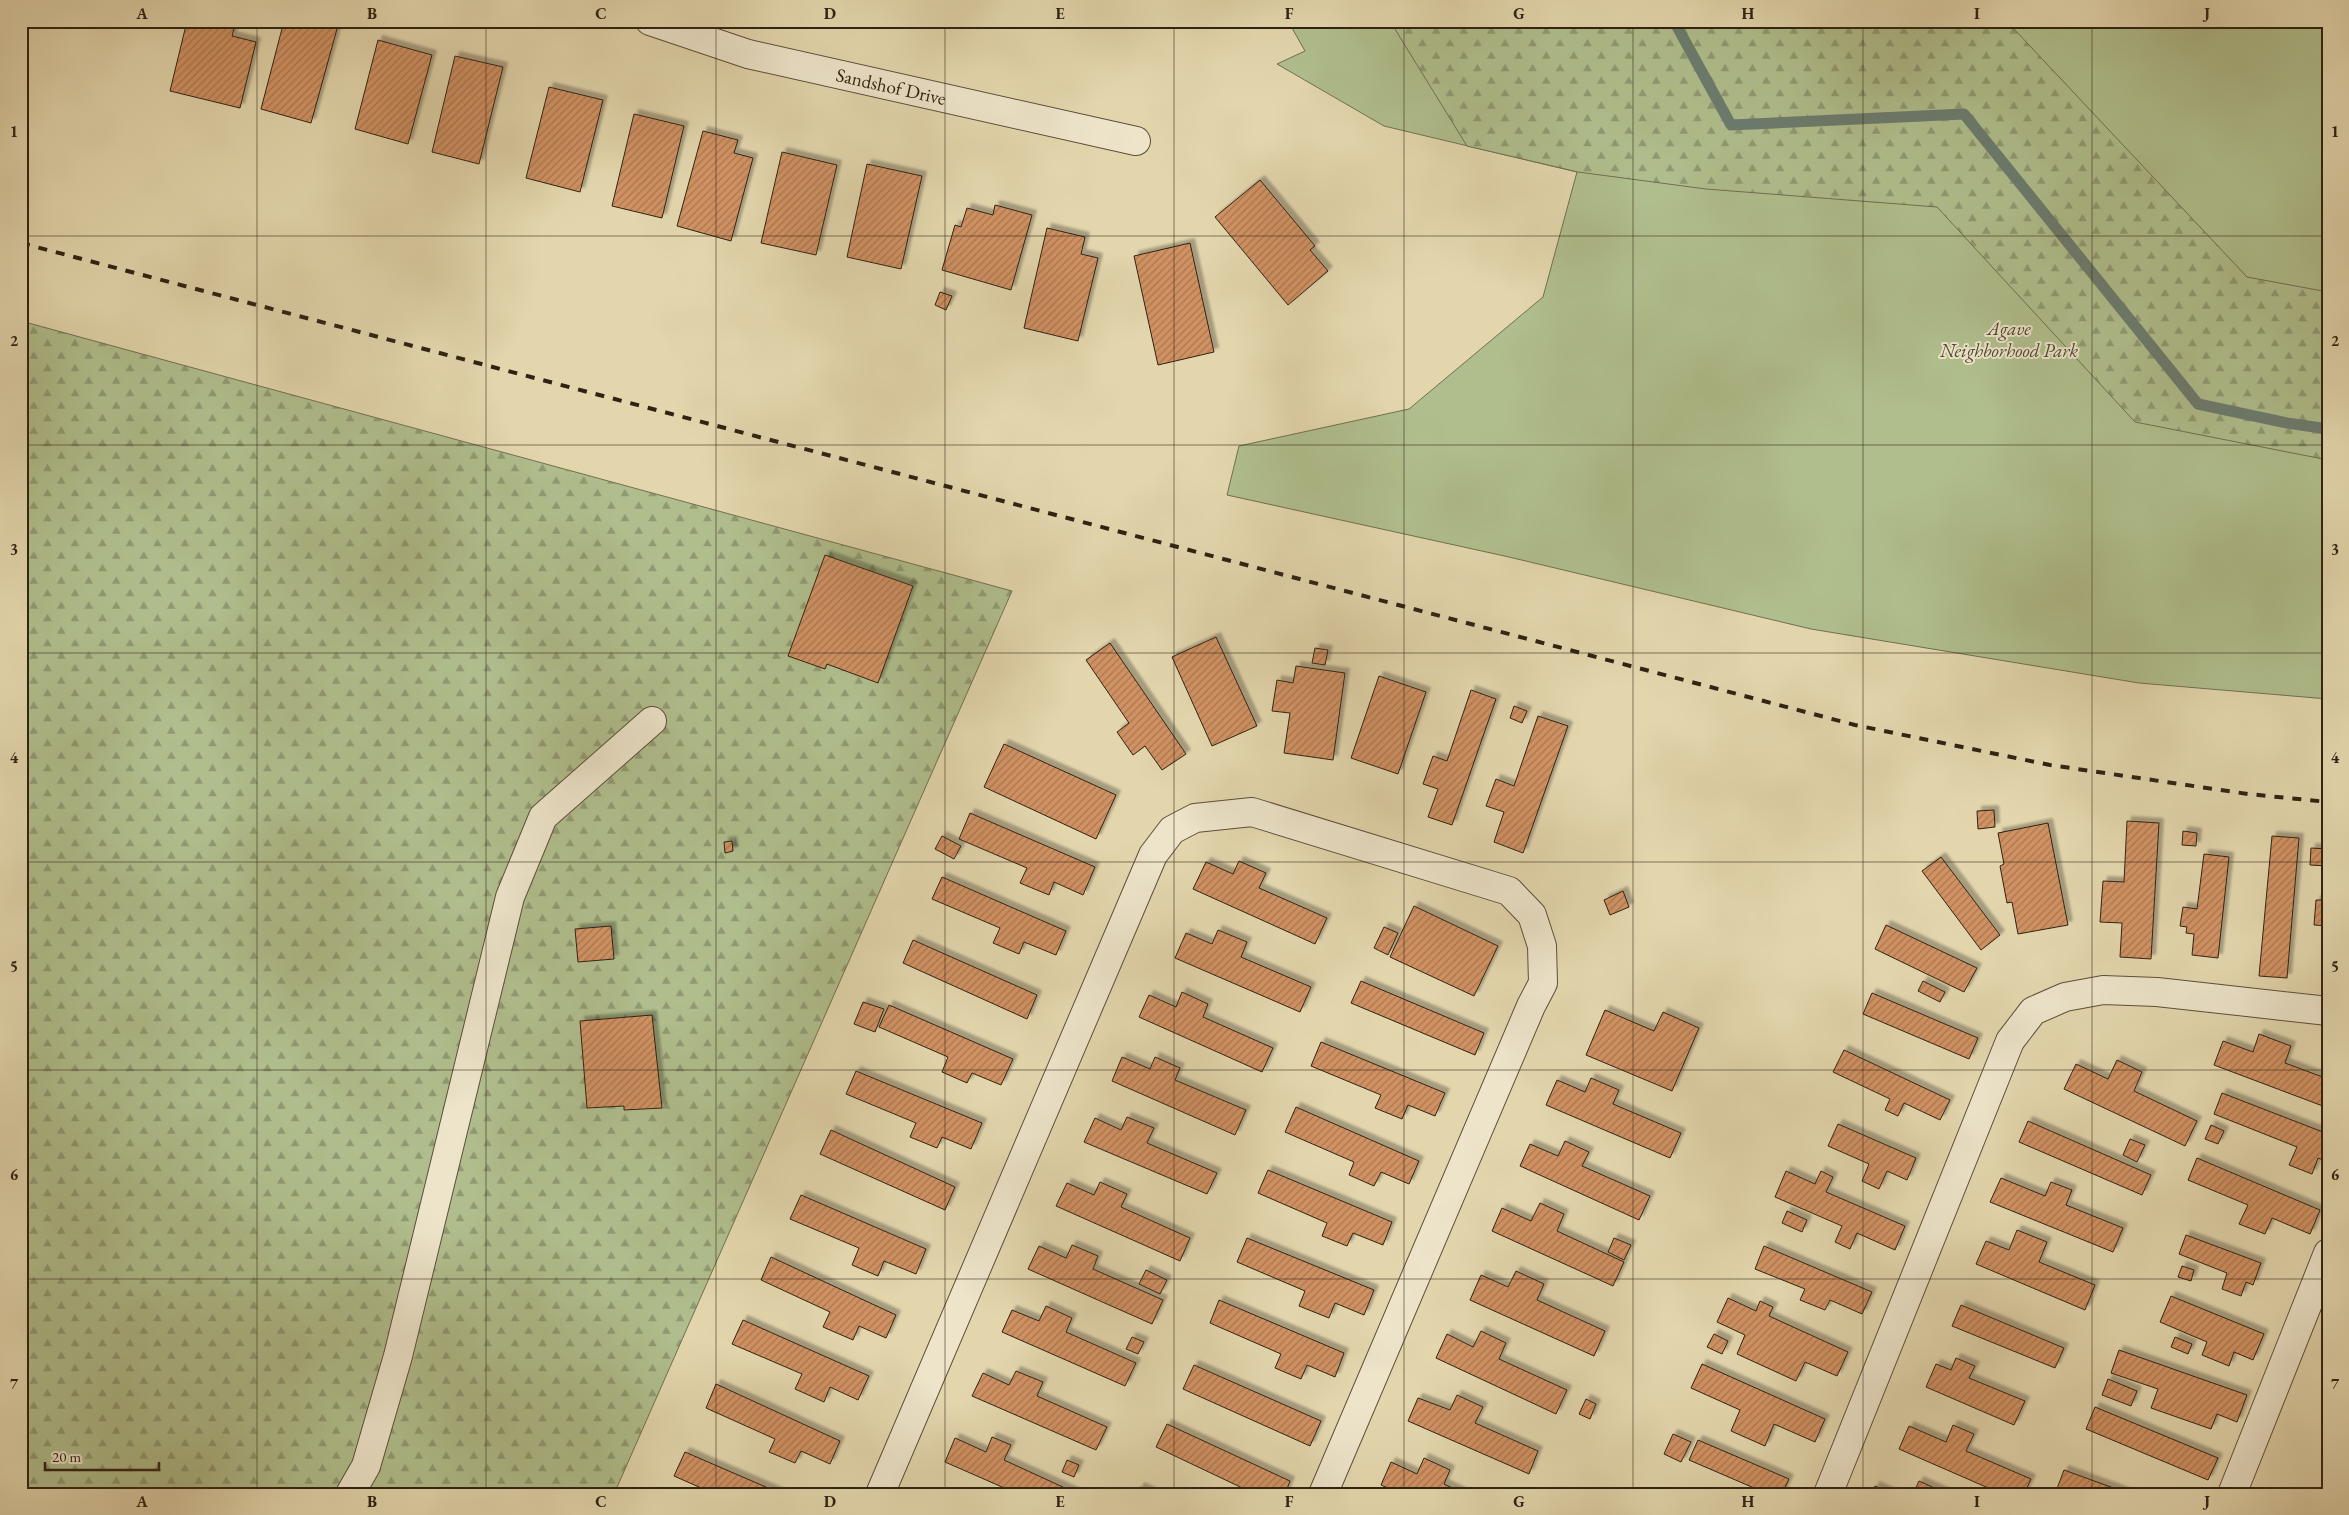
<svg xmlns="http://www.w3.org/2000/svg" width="2349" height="1515" viewBox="0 0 2349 1515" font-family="'EB Garamond',serif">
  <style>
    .green { fill: #b0be8d; stroke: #707050 }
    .forest { fill: url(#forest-firs); stroke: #707050 }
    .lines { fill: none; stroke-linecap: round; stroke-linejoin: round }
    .stream { stroke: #6c7d70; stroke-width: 11 }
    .building { fill: url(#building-hatch); stroke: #2f2212; filter: url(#shadow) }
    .minor-casing { stroke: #5c4f39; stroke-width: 30 }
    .minor { stroke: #ede4ca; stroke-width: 28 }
    .rail { stroke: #2f2212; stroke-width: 4; stroke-dasharray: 9 9; stroke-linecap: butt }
    .grid { fill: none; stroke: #2f2212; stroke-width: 1; stroke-opacity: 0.55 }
    .labels { text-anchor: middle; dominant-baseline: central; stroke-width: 4; stroke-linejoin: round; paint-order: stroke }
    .street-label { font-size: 19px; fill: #2f2212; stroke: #ede4ca }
    .park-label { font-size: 19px; font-style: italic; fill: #4f4931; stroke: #ede4ca }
    .neatline { fill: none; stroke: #2f2212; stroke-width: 2 }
    .grid-label { font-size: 16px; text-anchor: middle; font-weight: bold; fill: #2f2212 }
  </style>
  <defs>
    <pattern id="forest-firs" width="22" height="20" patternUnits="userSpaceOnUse" patternTransform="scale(1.25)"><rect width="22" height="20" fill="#b0be8d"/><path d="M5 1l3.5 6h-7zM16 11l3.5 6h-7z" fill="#909a72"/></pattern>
    <pattern id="building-hatch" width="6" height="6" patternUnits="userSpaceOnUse" patternTransform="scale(1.25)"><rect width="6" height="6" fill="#d19264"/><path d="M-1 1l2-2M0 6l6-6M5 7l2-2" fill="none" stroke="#aa7751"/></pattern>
    <filter id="shadow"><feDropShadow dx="4.5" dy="-4.5" stdDeviation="1" flood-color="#0004"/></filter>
  </defs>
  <rect width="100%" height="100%" fill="#e3d6ad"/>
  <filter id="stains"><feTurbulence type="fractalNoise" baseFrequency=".004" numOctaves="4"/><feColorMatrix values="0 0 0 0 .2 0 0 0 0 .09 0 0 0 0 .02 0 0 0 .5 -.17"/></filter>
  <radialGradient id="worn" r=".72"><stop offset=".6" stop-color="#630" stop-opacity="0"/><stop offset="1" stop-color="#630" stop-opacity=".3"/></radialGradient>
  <path class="green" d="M1288 21H2328V699L2139 683 1811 629 1509 557 1227 495 1239 446 1409 409 1543 297 1577 172 1384 126 1277 64 1305 51Z"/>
  <path class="forest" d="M1390 21H1967L2014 29 2247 277 2328 292V460L2135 422 1937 207 1706 189 1578 172 1467 146Z
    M21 321 1012 591 614 1494H21Z"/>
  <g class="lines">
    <path class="stream" d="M1674 21 1731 125 1964 114 2198 404 2287 423 2328 429"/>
  </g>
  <path class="building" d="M187 21 236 22 232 36 256 42 240 108 170 91Z
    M284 21H308L337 29 311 123 261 109Z
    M378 40 432 55 408 144 355 129Z
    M455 56 503 67 479 164 432 152Z
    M549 87 603 100 580 192 526 178Z
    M634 114 684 126 662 218 612 206Z
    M703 131 738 140 734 153 753 158 731 241 677 226Z
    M782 152 837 165 816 255 761 243Z
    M867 164 922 176 901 269 847 257Z
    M1260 180 1315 246 1310 250 1328 271 1288 305 1215 217Z
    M995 205 1032 215 1011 290 942 270 955 225 961 227 967 208 993 215Z
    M1047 228 1085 237 1081 254 1098 258 1078 341 1024 328Z
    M1190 243 1214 352 1158 365 1134 256Z
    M940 292 952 296 946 310 935 305Z
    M825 555 913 586 878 683 827 664 825 669 788 656Z
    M1216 637 1257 726 1212 746 1172 657Z
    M1110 643 1186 754 1162 770 1145 746 1133 755 1117 732 1129 723 1086 660Z
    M1315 648 1328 650 1325 665 1312 663Z
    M1296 666 1345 673 1333 760 1284 753 1290 713 1272 711 1277 680 1293 683Z
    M1379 676 1426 692 1398 774 1351 758Z
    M1471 690 1496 699 1452 825 1428 817 1438 789 1423 784 1433 756 1447 761Z
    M1514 706 1527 711 1522 723 1510 718Z
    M1538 716 1568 726 1523 853 1494 842 1504 812 1486 806 1496 779 1514 786Z
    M1004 744 1116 795 1096 839 984 787Z
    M1994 810 1995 827 1978 829 1977 811Z
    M970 813 1095 867 1083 895 1054 882 1049 895 1020 883 1027 868 959 839Z
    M2127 821 2159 823 2151 959 2120 957 2122 923 2100 922 2103 881 2124 882Z
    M2048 823 2068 925 2018 934 2012 902 2007 903 2000 866 2004 864 1998 833Z
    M2183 831 2197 833 2196 846 2182 845Z
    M942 836 961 846 954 859 935 849Z
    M2272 836 2299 838 2287 978 2259 976Z
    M732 841 733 851 725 853 724 842Z
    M2311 848 2328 849V866L2310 865Z
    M2204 854 2229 857 2218 958 2192 955 2194 934 2186 933 2187 927 2180 926 2183 907 2197 909Z
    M1941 857 2000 935 1981 950 1922 871Z
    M1239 861 1266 873 1259 888 1327 918 1315 944 1193 889 1206 862 1233 874Z
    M942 877 1066 931 1056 955 1024 942 1019 954 993 943 1000 928 932 899Z
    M1623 891 1629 907 1610 915 1604 900Z
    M2316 900H2328V926L2314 925Z
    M1414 906 1498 946 1474 996 1390 957Z
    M1886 925 1977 968 1964 992 1875 949Z
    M611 926 614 959 578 962 575 929Z
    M1384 927 1398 933 1388 955 1374 948Z
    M1218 930 1247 942 1241 957 1311 987 1300 1012 1175 958 1186 933 1212 944Z
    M913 940 1037 995 1027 1019 903 963Z
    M1361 981 1484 1033 1475 1055 1351 1003Z
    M1923 981 1945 992 1940 1002 1918 991Z
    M1182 992 1208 1004 1203 1017 1273 1048 1262 1072 1139 1017 1149 995 1176 1007Z
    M1872 993 1978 1038 1969 1059 1863 1014Z
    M863 1002 884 1009 875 1032 854 1024Z
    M889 1005 1013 1059 1001 1085 972 1073 967 1083 942 1072 948 1057 879 1027Z
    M1605 1010 1654 1031 1663 1012 1699 1028 1672 1091 1586 1055Z
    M652 1015 662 1108 624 1110V1106L587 1108 580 1021Z
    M2259 1034 2291 1046 2285 1063 2328 1079V1108L2214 1065 2223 1041 2253 1052Z
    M1321 1042 1445 1093 1435 1116 1408 1105 1402 1119 1375 1108 1381 1095 1311 1066Z
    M1844 1050 1950 1100 1940 1120 1904 1103 1898 1116 1885 1110 1890 1099 1833 1072Z
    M1122 1057 1150 1069 1155 1057 1180 1068 1175 1080 1246 1110 1235 1135 1112 1081Z
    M2117 1060 2142 1072 2134 1091 2197 1121 2185 1146 2064 1089 2076 1064 2108 1079Z
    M856 1071 982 1123 971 1149 942 1137 937 1148 910 1137 916 1123 846 1094Z
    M1591 1078 1619 1090 1613 1104 1681 1133 1670 1158 1546 1105 1557 1080 1585 1092Z
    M2222 1093 2328 1134V1162L2318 1158 2312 1174 2289 1165 2297 1147 2214 1114Z
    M1296 1107 1419 1161 1409 1184 1381 1172 1374 1186 1349 1175 1354 1162 1285 1132Z
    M1127 1117 1154 1128 1147 1143 1217 1173 1207 1194 1084 1142 1095 1118 1121 1130Z
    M2028 1121 2151 1175 2142 1195 2019 1142Z
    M1838 1124 1916 1158 1907 1180 1887 1171 1879 1189 1862 1181 1869 1164 1828 1146Z
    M2211 1125 2224 1131 2218 1144 2205 1139Z
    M831 1130 955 1187 945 1210 820 1154Z
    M2130 1139 2145 1145 2137 1162 2123 1155Z
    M1565 1141 1589 1152 1582 1166 1650 1196 1639 1220 1520 1166 1530 1144 1558 1156Z
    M2197 1158 2320 1210 2310 1234 2272 1218 2265 1234 2239 1224 2248 1205 2188 1180Z
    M1268 1170 1392 1222 1383 1245 1353 1233 1347 1246 1322 1236 1327 1223 1258 1193Z
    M1786 1171 1815 1184 1821 1171 1833 1177 1826 1192 1905 1226 1895 1250 1857 1233 1850 1249 1835 1242 1842 1226 1775 1197Z
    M2001 1178 2045 1196 2051 1182 2072 1190 2066 1205 2123 1228 2113 1252 1990 1202Z
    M1100 1182 1127 1194 1121 1207 1190 1238 1180 1261 1056 1206 1067 1183 1094 1195Z
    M801 1195 926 1249 916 1274 884 1261 878 1276 852 1265 859 1248 790 1219Z
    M1540 1203 1564 1214 1557 1231 1624 1262 1613 1286 1492 1231 1502 1208 1531 1221Z
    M1787 1211 1807 1220 1802 1232 1782 1223Z
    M2017 1230 2047 1242 2039 1262 2095 1285 2085 1310 1976 1264 1986 1241 2009 1250Z
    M2186 1235 2261 1263 2253 1285 2246 1282 2241 1296 2222 1289 2227 1273 2179 1254Z
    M1247 1238 1374 1290 1364 1315 1335 1303 1329 1318 1299 1306 1305 1291 1237 1262Z
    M1614 1238 1631 1245 1624 1260 1608 1252Z
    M1072 1245 1098 1256 1093 1269 1163 1300 1152 1324 1028 1269 1039 1246 1066 1258Z
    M1764 1246 1872 1292 1862 1314 1830 1300 1825 1310 1800 1300 1805 1289 1755 1269Z
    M771 1257 896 1315 886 1338 859 1326 853 1340 823 1327 830 1312 761 1280Z
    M2182 1266 2194 1270 2191 1281 2178 1277Z
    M1146 1270 1167 1280 1160 1294 1139 1284Z
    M1516 1271 1544 1284 1537 1300 1605 1331 1594 1356 1470 1300 1481 1275 1508 1287Z
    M2171 1296 2264 1334 2253 1360 2234 1352 2229 1366 2202 1355 2207 1342 2160 1322Z
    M1728 1298 1756 1311 1760 1301 1773 1307 1769 1316 1848 1352 1837 1376 1805 1362 1796 1381 1737 1354 1745 1335 1717 1322Z
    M1219 1300 1344 1353 1335 1377 1307 1365 1301 1379 1275 1368 1281 1354 1210 1323Z
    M1961 1305 2064 1348 2055 1368 1952 1326Z
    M1046 1306 1072 1318 1066 1332 1136 1363 1125 1386 1002 1332 1012 1310 1039 1321Z
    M743 1320 869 1376 858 1400 830 1387 824 1402 795 1389 802 1374 732 1344Z
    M1481 1331 1506 1343 1499 1359 1567 1390 1556 1414 1436 1358 1447 1334 1473 1347Z
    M1714 1334 1728 1341 1722 1354 1707 1347Z
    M1132 1337 1144 1342 1138 1354 1126 1349Z
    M2175 1337 2192 1344 2188 1354 2171 1347Z
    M2119 1350 2247 1395 2237 1422 2217 1414 2211 1429 2151 1408 2158 1389 2111 1373Z
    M1956 1358 1975 1366 1969 1378 2025 1401 2014 1425 1926 1387 1936 1364 1951 1370Z
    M1702 1364 1825 1419 1815 1442 1774 1424 1765 1446 1731 1431 1740 1410 1691 1388Z
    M1194 1365 1321 1421 1310 1446 1183 1389Z
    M1016 1371 1043 1382 1037 1396 1107 1427 1096 1450 972 1396 983 1373 1009 1385Z
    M2108 1379 2137 1391 2131 1406 2102 1395Z
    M716 1384 840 1441 830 1464 801 1451 795 1463 769 1452 775 1439 706 1408Z
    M1457 1395 1483 1407 1475 1423 1538 1451 1529 1474 1408 1421 1418 1398 1450 1410Z
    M1586 1399 1596 1404 1590 1419 1579 1414Z
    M2095 1407 2218 1458 2208 1480 2086 1429Z
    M1167 1424 1290 1481 1285 1494H1255L1156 1447Z
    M1953 1425 1974 1434 1966 1451 2031 1479 2024 1494H2002L1899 1449 1909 1426 1946 1442Z
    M1673 1434 1691 1442 1681 1462 1664 1454Z
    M992 1437 1011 1445 1004 1460 1078 1494H1018L945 1462 955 1438 986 1452Z
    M1698 1440 1789 1479 1782 1494H1768L1689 1460Z
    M685 1452 782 1494H715L674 1476Z
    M1424 1458 1450 1470 1444 1484 1465 1494H1401L1381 1485 1391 1462 1417 1474Z
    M1067 1460 1079 1465 1074 1477 1062 1472Z
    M2064 1470 2130 1494H2055Z
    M1919 1481 1948 1494H1913Z
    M1875 1486 1893 1494H1872Z
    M1140 1487 1155 1494H1136Z"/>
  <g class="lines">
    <g class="minor-casing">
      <g id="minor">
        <path id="s1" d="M650 21 748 54 1136 141"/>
        <path d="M350 1494 366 1466 398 1356 510 897 543 817 652 721"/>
        <path d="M880 1494 1153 855 1172 830 1195 818 1252 812 1509 891 1532 915 1542 946 1543 983 1531 1006 1323 1494"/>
        <path d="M1828 1494 2010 1041 2033 1011 2065 997 2103 990 2157 992 2328 1011"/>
        <path d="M2232 1494 2328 1253"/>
      </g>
    </g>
    <use href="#minor" class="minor"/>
    <path class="rail" d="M21 243 1855 725 2050 765 2248 794 2328 802"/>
  </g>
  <path class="grid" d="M257 21V1494M486 21V1494M716 21V1494M945 21V1494M1174 21V1494M1404 21V1494M1633 21V1494M1863 21V1494M2092 21V1494M21 236H2328M21 445H2328M21 653H2328M21 862H2328M21 1070H2328M21 1279H2328"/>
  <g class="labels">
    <g class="street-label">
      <text stroke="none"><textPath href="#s1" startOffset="250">Sandshof Drive</textPath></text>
    </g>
    <g class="park-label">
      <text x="2009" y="328">Agave<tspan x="2009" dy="22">Neighborhood Park</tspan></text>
    </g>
  </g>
  <rect width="2349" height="1515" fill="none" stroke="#e3d6ad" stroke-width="55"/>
  <path d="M45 1462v8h114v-8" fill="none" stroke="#2f2212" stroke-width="2.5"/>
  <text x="52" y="1462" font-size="15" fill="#2f2212" stroke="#ede4ca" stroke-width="4" paint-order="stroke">20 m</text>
  <rect x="28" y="28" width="2294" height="1460" class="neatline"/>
  <g class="grid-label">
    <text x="142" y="19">A</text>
    <text x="372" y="19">B</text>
    <text x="601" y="19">C</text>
    <text x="830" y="19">D</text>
    <text x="1060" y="19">E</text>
    <text x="1289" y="19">F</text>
    <text x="1519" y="19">G</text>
    <text x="1748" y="19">H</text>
    <text x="1977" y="19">I</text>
    <text x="2207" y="19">J</text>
    <text x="14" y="137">1</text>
    <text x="2335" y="137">1</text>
    <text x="14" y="346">2</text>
    <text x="2335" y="346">2</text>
    <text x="14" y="555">3</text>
    <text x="2335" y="555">3</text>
    <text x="14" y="763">4</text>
    <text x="2335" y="763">4</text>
    <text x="14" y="972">5</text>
    <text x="2335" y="972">5</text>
    <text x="14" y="1180">6</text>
    <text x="2335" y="1180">6</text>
    <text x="14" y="1389">7</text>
    <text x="2335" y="1389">7</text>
    <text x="142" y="1507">A</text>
    <text x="372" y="1507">B</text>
    <text x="601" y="1507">C</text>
    <text x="830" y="1507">D</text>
    <text x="1060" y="1507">E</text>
    <text x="1289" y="1507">F</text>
    <text x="1519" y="1507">G</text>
    <text x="1748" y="1507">H</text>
    <text x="1977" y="1507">I</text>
    <text x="2207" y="1507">J</text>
  </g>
  <rect width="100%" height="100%" filter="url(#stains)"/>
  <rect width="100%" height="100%" fill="url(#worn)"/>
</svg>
